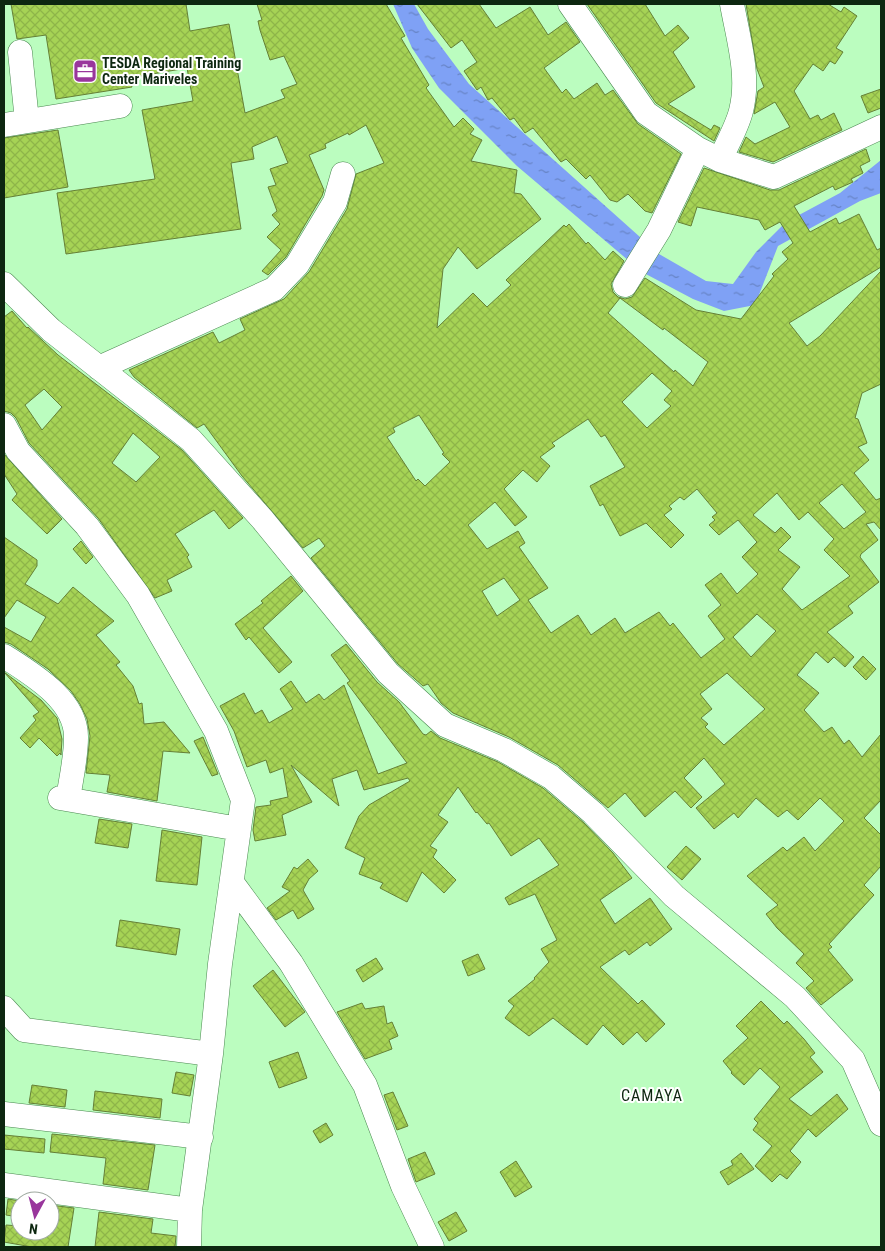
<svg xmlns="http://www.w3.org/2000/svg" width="885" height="1251" viewBox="0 0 885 1251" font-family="'Roboto Condensed',sans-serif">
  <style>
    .water { fill: url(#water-ripples) }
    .building { fill: url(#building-cross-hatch); stroke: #658036; fill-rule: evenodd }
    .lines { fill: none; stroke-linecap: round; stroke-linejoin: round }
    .minor-casing { stroke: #4a8850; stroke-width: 25 }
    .minor { stroke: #fff; stroke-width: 24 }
    .labels { text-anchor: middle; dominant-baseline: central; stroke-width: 4; stroke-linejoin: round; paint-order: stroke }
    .poi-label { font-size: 14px; font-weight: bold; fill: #0d2710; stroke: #fff; text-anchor: start }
    .quarter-label { font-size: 16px; letter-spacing: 1px; fill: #0d2710; stroke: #fff }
  </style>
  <defs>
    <pattern id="water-ripples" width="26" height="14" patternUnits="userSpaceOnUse" patternTransform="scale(1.25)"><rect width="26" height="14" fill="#7fa1f5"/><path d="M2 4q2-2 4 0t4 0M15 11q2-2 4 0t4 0" fill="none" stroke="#6683c5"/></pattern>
    <pattern id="building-cross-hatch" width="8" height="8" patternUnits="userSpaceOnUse" patternTransform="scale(1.25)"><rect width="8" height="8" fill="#a6d355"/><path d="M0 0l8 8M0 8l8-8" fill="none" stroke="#8eb549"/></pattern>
  </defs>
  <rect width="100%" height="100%" fill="#bbfdbf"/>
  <path class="water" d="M393 4H414L428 29 469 84 659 254 706 281 733 284 756 252 786 222 840 193 881 160V193L860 201 778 246 755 305 724 311 693 299 642 272 517 166 439 88 412 48Z"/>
  <path class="building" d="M11 4H186L190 31 229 24 245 113 285 98 281 90 297 84 284 56 270 60 260 30 258 21 262 20 257 4H386L405 36 401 38 429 85 426 88 454 127 463 118 474 129 470 134 482 140 471 161 517 170 514 193 521 194 541 219 477 269 458 247 443 269 437 328 473 293 487 307 511 285 506 280 564 225 566 227 569 224 586 244 588 242 605 260 613 251 624 261 611 284 613 292 618 297 625 299 632 297 645 278 696 310 741 319 774 276 772 274 788 259 782 252 793 243 780 222 765 230 759 220 697 207 691 226 678 222 704 168 770 190H779L866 149 870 161 860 166 863 173 851 179 853 182 835 190 833 186 794 206 810 232 836 218 839 224 859 214 877 250 881 248V267L789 323 807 346 820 336 881 271V384L862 393 855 418 858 419 867 443 858 447 869 460 854 473 876 500 881 498V530L874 522 866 524 878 540 861 554 860 557 879 582 848 606 853 613 827 632 854 657 845 667 834 657 828 663 816 652 797 675 819 693 804 710 824 732 832 727 844 744 849 740 862 757 881 734V800L864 818 881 835V866L864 885 874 895 829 944 832 947 828 950 853 980 821 1005 806 988 814 981 796 963 804 954 777 928 766 914 778 905 747 876 783 847 787 851 804 837 815 851 844 821 820 798 798 820 787 810 778 817 756 798 738 818 734 813 714 829 696 808 725 784 704 758 684 778 702 797 691 808 675 791 645 817 625 793 608 808 558 765 509 737 453 713 441 703 428 684 423 686 398 664 311 558 325 546 319 538 303 548 242 476 204 424 197 428 134 377 129 370 213 332 219 343 245 330 240 319 284 299 309 272 347 209 356 174 384 163 366 125 349 135 348 133 325 144 326 148 309 155 324 190 322 196 286 257 268 275 262 271 281 250 267 237 280 224 272 215 277 211 268 187 276 185 270 169 288 163 277 136 252 147 254 159 231 163 241 229 66 254 57 193 155 179 142 110 193 101 187 68 129 78 132 87 56 99 46 35 17 39ZM620 298 663 330 664 328 708 362 693 386 675 370 674 372 608 313ZM652 373 672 391 664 400 671 406 647 428 622 402ZM419 415 444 453 442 454 450 462 425 486 418 479 416 481 387 437 395 432 393 428ZM588 419 601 437 605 435 625 467 590 486 600 506 603 504 620 536 646 523 671 548 684 535 664 515 672 509 669 506 680 497 684 500 697 489 717 513 712 517 715 520 709 525 719 535 738 520 757 542 742 557 758 574 737 594 721 573 705 585 721 605 708 616 725 639 701 658 673 623 670 626 659 612 625 633 615 618 591 635 578 615 551 633 528 600 548 588 519 547 525 543 518 531 487 549 468 525 495 502 515 526 527 517 504 489 523 470 537 482 550 466 540 457 555 446 552 443ZM842 484 866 512 844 529 819 503ZM777 493 799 520 808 512 834 539 824 550 850 576 802 610 782 589 800 567 778 550 791 537 781 527 775 533 753 515ZM504 578 520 600 497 616 482 591ZM757 614 776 631 751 657 733 637ZM727 673 765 709 724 745 705 727 708 724 701 718 712 709 700 694Z
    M417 4H479L496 28 530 7 548 35 566 22 580 42 544 68 562 93 566 89 574 99 597 83 605 95 613 90 638 124 681 154 652 213 645 211 628 194 617 202 610 200 590 175 586 179 566 159 561 162 533 128 525 133 514 118 510 120 492 98 488 100 481 87 477 90 464 71 477 62 462 40 451 48Z
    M587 4H645L665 36 678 25 689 38 673 52 695 87 668 104 711 130 714 125 720 128 714 141 656 103Z
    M746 4H828L841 12 844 7 857 16 836 48 843 52 835 64 830 61 823 71 813 64 794 91 810 119 818 115 821 120 834 113 842 130 773 162 739 152 746 137 755 144 790 127 775 102 754 114 758 91 764 87 757 69Z
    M881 89V108L868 113 861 96Z
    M58 130 68 187 4 198V138Z
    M12 311 27 328 28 327 58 355 182 450 243 518 229 529 214 510 175 534 189 555 187 557 192 567 167 580 172 591 155 598 98 518 29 443 16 418 11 413 4 411V317ZM44 389 62 407 42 430 25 405ZM133 433 160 457 136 482 112 463Z
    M4 454 62 519 47 534 12 500 17 494 4 474Z
    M4 537 37 560V566L25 584 58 604 73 587 114 621 96 635 120 662 116 665 133 686 139 704 142 703 144 724 164 722 190 753 163 751 157 801 107 792 110 775 86 773 90 736 87 719 80 704 71 691 48 669 11 644 4 642V627L31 642 46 617 17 600 4 618Z
    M81 541 93 557 86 564 73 549Z
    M291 576 303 591 263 628 292 662 279 673 249 637 246 640 235 624 263 603 261 601Z
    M346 644 377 682 399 702 423 734 426 735 431 731 440 738 498 762 543 788 584 823 613 853 632 878 600 900 615 924 650 898 672 929 650 946 647 942 629 955 625 950 600 967 638 1004 642 1000 665 1024 646 1042 637 1032 623 1045 603 1025 587 1045 553 1018 529 1036 505 1018 514 1006 508 1001 535 979 534 978 549 962 541 949 557 940 535 894 509 905 505 898 559 865 539 838 511 856 489 823 487 824 477 812 476 813 458 787 438 815 448 822 430 846 437 850 433 857 456 880 444 893 422 872 407 902 380 888 383 883 359 874 365 858 345 848 359 816 369 805 410 781 408 778 364 790 357 770 332 779 339 806 291 765 312 802 282 815 286 835 255 841 253 830 256 807 271 805 270 801 288 797 283 768 270 773 266 760 247 767 234 731 220 706 244 693 255 714 262 710 269 723 293 709 280 689 291 681 306 703 319 694 324 700 344 685 378 774 407 763 347 683 350 681 331 655Z
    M863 656 876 669 866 680 853 667Z
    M4 672 41 700 57 718 62 739 61 755 60 753 57 756 39 738 30 748 20 738 36 720 33 716 39 712Z
    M203 737 218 774 212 776 194 741Z
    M99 819 132 824 128 848 95 843Z
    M162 830 202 837 197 885 156 881Z
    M686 846 701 859 682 880 667 867Z
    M308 859 318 871 309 879 303 890 314 909 298 919 293 910 276 920 267 908 290 891 282 887 294 867 297 869Z
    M120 920 180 929 176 955 116 946Z
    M478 954 485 969 468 976 462 961Z
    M376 958 383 969 363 982 356 970Z
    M273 970 305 1012 285 1027 253 986Z
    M761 1001 784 1024 787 1021 804 1039 815 1053 810 1057 823 1072 789 1099 811 1116 837 1094 848 1109 816 1137 808 1129 790 1151 801 1162 787 1179 780 1174 772 1182 755 1166 772 1146 753 1130 758 1123 754 1119 780 1087 760 1068 744 1085 731 1073 732 1072 723 1061 748 1038 736 1026Z
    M362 1003 365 1009 384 1006 387 1024 392 1022 398 1036 389 1040 392 1049 365 1059 337 1012Z
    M298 1052 307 1078 279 1088 269 1062Z
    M176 1072 194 1075 190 1096 172 1093Z
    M32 1085 67 1090 65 1107 29 1103Z
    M95 1091 162 1099 160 1118 93 1110Z
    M393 1092 408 1126 397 1130 384 1095Z
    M326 1123 333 1135 320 1143 313 1131Z
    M52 1134 155 1145 148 1190 103 1184 106 1158 50 1152Z
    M4 1135 45 1139 44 1153 4 1149Z
    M425 1152 435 1174 416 1182 408 1159Z
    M741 1153 754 1169 728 1185 720 1172 733 1165 731 1161Z
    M516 1161 532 1187 515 1197 500 1172Z
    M8 1199 20 1201 19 1217 6 1215Z
    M50 1205 74 1208 68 1247H32L4 1242 6 1225 20 1226V1231H50Z
    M99 1212 153 1219 151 1233 176 1236 175 1247H95Z
    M456 1212 467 1231 449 1241 438 1222Z"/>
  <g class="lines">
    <g class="minor-casing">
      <path id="minor" d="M570 4 646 113 698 149 720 160 774 177 881 127
        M20 52 27 121
        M4 125 120 106
        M720 160C727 144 737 127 741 111 750 76 738 38 732 4
        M4 284 51 330 191 440 263 520 388 673 445 725 504 750 551 777 593 813 674 896 795 997 853 1060 881 1124
        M625 285 659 230 698 149
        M99 368 274 289 297 265 335 202 343 174
        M4 425 18 451 87 526 138 595 216 731 243 800 220 964 211 1054 190 1210 189 1247
        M4 656C32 674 77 700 76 738 76 758 71 779 68 799
        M60 798 239 829
        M233 884 291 963 365 1085 403 1186 432 1247
        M4 1008 24 1030 211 1054
        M4 1114 201 1137
        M4 1185 190 1210"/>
    </g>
    <use href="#minor" class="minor"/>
  </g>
  <defs>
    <g id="office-square" transform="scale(1.25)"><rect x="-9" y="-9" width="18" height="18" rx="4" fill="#99369c" stroke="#fff"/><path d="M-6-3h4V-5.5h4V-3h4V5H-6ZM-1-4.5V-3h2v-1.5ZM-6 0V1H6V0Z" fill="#fff"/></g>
  </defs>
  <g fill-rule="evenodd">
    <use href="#office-square" x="85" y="71"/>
  </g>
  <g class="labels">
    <g class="poi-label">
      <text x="102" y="63">TESDA Regional Training<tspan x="102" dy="16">Center Mariveles</tspan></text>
    </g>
    <g class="quarter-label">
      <text x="652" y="1095">CAMAYA</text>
    </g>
  </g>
  <rect width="885" height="1251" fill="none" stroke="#0d2710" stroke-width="10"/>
  <g transform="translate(35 1216) rotate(187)"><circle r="24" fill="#ffffff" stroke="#9ea99f"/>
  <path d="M0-4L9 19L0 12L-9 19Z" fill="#99369c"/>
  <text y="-8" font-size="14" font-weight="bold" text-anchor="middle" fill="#0d2710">N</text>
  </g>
</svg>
